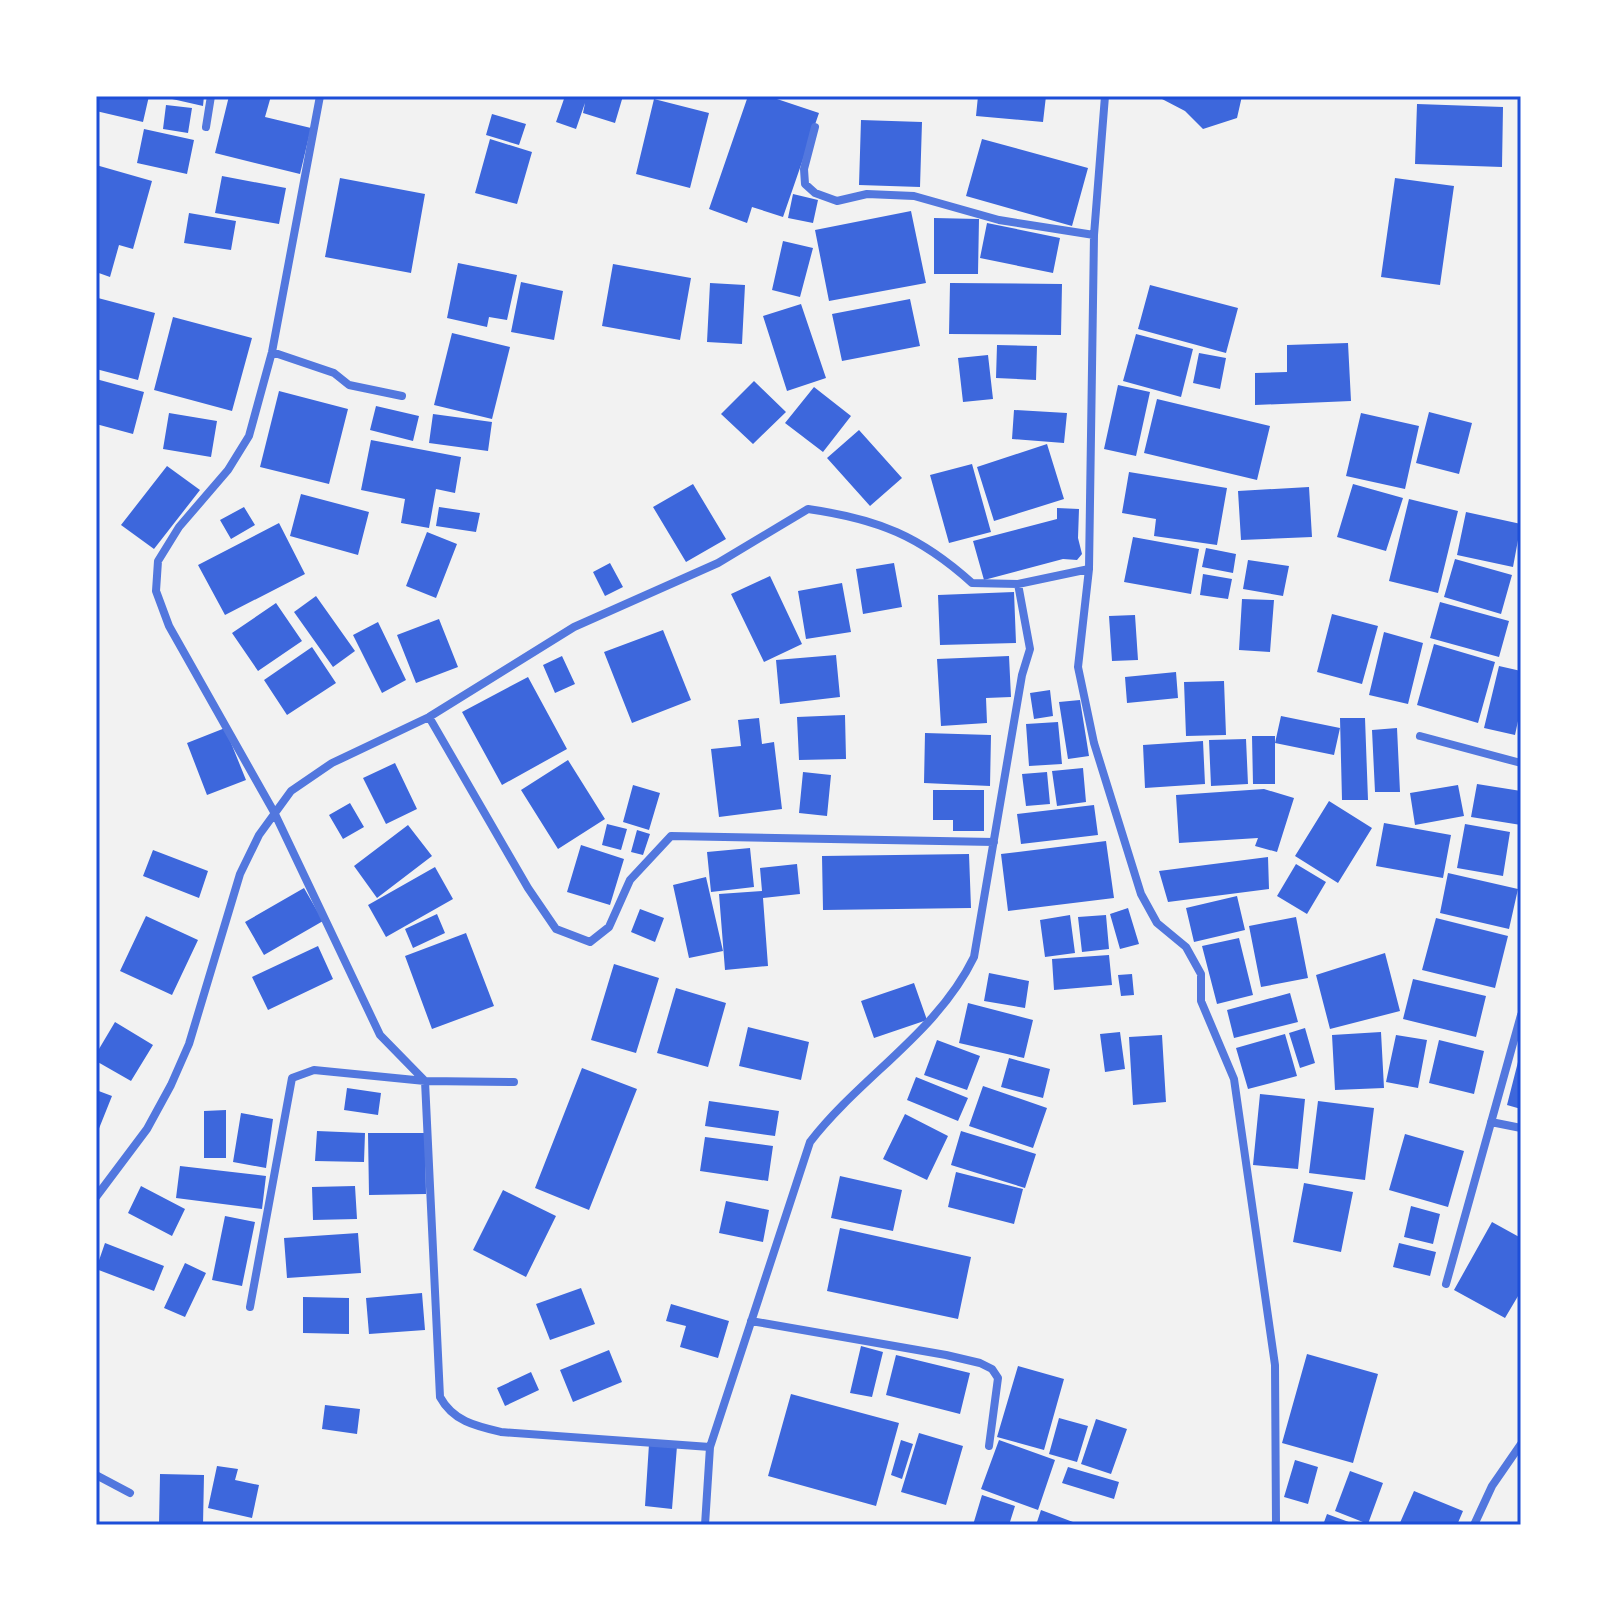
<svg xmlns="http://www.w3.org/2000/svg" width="1617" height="1621" viewBox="0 0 1617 1621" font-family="'Source Sans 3',sans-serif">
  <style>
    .building { fill: #3d67dc }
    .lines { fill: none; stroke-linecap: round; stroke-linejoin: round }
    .minor { stroke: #5277de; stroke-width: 8 }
    .neatline { fill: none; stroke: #1d4ed8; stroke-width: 3 }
  </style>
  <rect width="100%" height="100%" fill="#f2f2f2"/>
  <path class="building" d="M96 96H149L143 122 96 111Z
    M159 96H204L203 106Z
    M229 96H271L265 117 311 128 300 174 215 153Z
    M565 96H623L615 123 583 113 585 103 576 129 556 122Z
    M748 96H768L819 113 783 217 752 207 747 223 709 209Z
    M978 96H1046L1043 122 976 116Z
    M1163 96H1242L1237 118 1203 129 1185 111 1162 99Z
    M654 99 709 113 690 188 636 174Z
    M1417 104 1503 107 1502 167 1415 164Z
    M166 105 192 108 188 133 163 129Z
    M492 114 526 124 519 145 486 135Z
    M861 120 922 122 920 187 859 185Z
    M144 129 194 140 187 174 137 163Z
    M490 139 532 152 517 204 475 193Z
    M982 139 1088 168 1072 226 966 196Z
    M96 165 152 181 133 249 119 245 110 277 96 272Z
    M222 176 286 188 279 224 215 213Z
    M340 178 425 194 411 273 325 257Z
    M1395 178 1454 186 1440 285 1381 277Z
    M793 194 818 200 813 223 788 218Z
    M911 211 926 283 829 301 815 230Z
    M189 213 236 221 231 250 184 243Z
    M934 218 979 219 978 274H934Z
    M987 223 1060 238 1053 273 980 258Z
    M783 241 813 248 800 297 772 290Z
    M458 263 517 275 507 320 489 317 487 327 447 318Z
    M613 264 691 278 680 340 602 326Z
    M521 282 563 291 554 340 511 332Z
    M710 283 745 285 742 344 707 342Z
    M950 283 1062 284 1061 335 949 334Z
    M1150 285 1238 308 1226 353 1138 329Z
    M98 298 155 313 138 380 96 369Z
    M910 299 920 346 842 361 832 314Z
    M801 304 826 378 787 391 763 316Z
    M173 317 252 338 232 411 154 390Z
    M452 333 510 347 492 419 434 405Z
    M1136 334 1193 349 1181 397 1123 381Z
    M1348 343 1351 401 1255 405V373L1287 372V345Z
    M997 345 1037 346 1036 380 996 378Z
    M1199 353 1226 358 1220 389 1193 383Z
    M988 355 993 399 963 402 958 358Z
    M96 379 144 392 133 434 96 424Z
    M754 381 786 412 753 444 721 414Z
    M1118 385 1150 392 1136 456 1104 449Z
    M814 387 851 416 823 452 785 423Z
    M279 391 348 409 329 484 260 467Z
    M1157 399 1270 426 1257 480 1144 453Z
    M376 406 419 416 413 441 370 430Z
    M1014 410 1067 413 1064 443 1012 439Z
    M1429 412 1472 423 1459 474 1416 463Z
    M169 413 217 421 211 457 163 449Z
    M1361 413 1419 426 1405 489 1346 476Z
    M433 414 492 422 488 451 429 443Z
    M859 430 902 478 870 506 827 458Z
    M371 440 461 457 455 493 436 489 429 528 401 523 405 499 361 490Z
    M1047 444 1064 499 994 521 977 467Z
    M972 464 991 532 949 543 930 475Z
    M167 466 200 490 154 549 121 525Z
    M1129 472 1227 488 1217 545 1154 536 1156 519 1122 513Z
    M693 484 726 539 686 562 653 507Z
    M1353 484 1403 498 1386 551 1337 537Z
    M1309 487 1312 537 1241 540 1238 491Z
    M301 494 369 512 358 555 290 536Z
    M1409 499 1458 511 1438 593 1389 581Z
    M244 507 255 525 231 539 220 520Z
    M439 507 480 513 476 532 436 526Z
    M1057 508 1079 509 1078 538 1082 554 1077 560 1063 559 984 580 973 541 1057 519Z
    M1466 512 1521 524 1513 567 1457 555Z
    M279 523 305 574 225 615 198 565Z
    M427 532 457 544 436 598 406 586Z
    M1133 537 1199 549 1191 594 1124 582Z
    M1206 548 1236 554 1233 573 1202 567Z
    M1455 559 1512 575 1501 614 1444 597Z
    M1248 560 1289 566 1283 596 1243 589Z
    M610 563 623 587 605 596 593 572Z
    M894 563 902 607 863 614 856 569Z
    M1203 574 1232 579 1228 599 1200 595Z
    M770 576 802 644 764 662 731 594Z
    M842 583 851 632 806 639 798 591Z
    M1014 592 1016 643 940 645 938 595Z
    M316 596 355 651 333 667 294 612Z
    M1242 599 1274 600 1270 652 1239 650Z
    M1440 602 1509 621 1499 657 1430 638Z
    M276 603 302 641 258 671 232 633Z
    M1332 614 1378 626 1362 684 1317 672Z
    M1135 615 1138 660 1112 661 1109 616Z
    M439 619 458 667 416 683 397 635Z
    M378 622 406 680 382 693 353 635Z
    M663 630 691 700 632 723 604 652Z
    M1384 632 1423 643 1408 704 1369 695Z
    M1434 644 1495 662 1478 723 1417 705Z
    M312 647 336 683 287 715 264 680Z
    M836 655 840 697 780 704 776 660Z
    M562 656 575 684 555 693 543 665Z
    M1009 656 1011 697 986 698 987 723 941 726 937 659Z
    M1499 666 1521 671V707L1515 735 1484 728Z
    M1176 672 1178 698 1127 703 1125 677Z
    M528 677 567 749 502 785 462 712Z
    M1224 681 1226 735 1186 736 1184 682Z
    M1050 690 1053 716 1034 719 1030 693Z
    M1080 700 1089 756 1068 759 1059 702Z
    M845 715 846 759 799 760 797 717Z
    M1281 716 1340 728 1334 755 1275 743Z
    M759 718 762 744 774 742 782 809 719 817 711 749 741 746 738 720Z
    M1340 718H1365L1368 800H1342Z
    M1058 722 1062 764 1029 766 1026 724Z
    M225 728 246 780 207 795 187 743Z
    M1397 728 1400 792H1375L1372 730Z
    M925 733 991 735 990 786 924 783Z
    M1252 736H1275V784H1253Z
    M1246 739 1248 784 1211 786 1209 740Z
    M1203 741 1205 784 1145 788 1143 745Z
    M568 760 605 819 558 849 521 790Z
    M395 763 417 809 386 824 363 778Z
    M1083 768 1086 802 1057 806 1052 771Z
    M803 772 831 775 827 816 799 813Z
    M1047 772 1050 804 1026 806 1022 774Z
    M1477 784 1521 791V825L1471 817Z
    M633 785 660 793 649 830 623 822Z
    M1458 785 1464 816 1415 825 1410 793Z
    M1264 789 1294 798 1277 852 1255 846 1258 838 1179 843 1176 795Z
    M933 790H984V831H953V820H933Z
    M1329 801 1372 828 1338 883 1295 856Z
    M350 803 364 827 343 839 329 815Z
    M1094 805 1098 835 1021 844 1017 814Z
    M1384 823 1451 835 1443 878 1376 866Z
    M607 824 627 829 621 850 602 845Z
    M1465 824 1510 832 1503 876 1457 868Z
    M408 825 432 856 377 898 354 866Z
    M637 830 650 834 643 855 631 852Z
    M1106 841 1114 898 1008 911 1001 854Z
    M581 845 624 859 610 905 567 892Z
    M750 848 754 887 711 892 707 852Z
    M153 850 208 871 199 898 143 876Z
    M969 854 971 908 823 910 822 856Z
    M1268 857 1269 889 1168 902 1159 871Z
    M797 864 800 894 763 898 768 966 725 970 719 894 762 891 760 868Z
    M1296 864 1326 882 1307 914 1277 896Z
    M435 867 453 899 386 937 368 905Z
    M1448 873 1518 889 1509 929 1440 913Z
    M706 877 723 951 689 958 673 885Z
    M304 888 323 921 264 955 245 922Z
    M1237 896 1245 930 1194 942 1186 908Z
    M1128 908 1139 944 1120 949 1110 914Z
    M640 909 664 918 655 942 631 932Z
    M437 914 445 933 413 948 405 929Z
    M1070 915 1075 953 1045 957 1040 920Z
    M1106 915 1109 949 1082 952 1078 917Z
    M146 916 198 940 172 995 120 971Z
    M1296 917 1308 978 1261 987 1249 926Z
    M1436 918 1508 936 1495 988 1422 970Z
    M466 933 494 1006 432 1029 405 956Z
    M1239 938 1253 995 1217 1004 1202 946Z
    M318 946 333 979 268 1010 252 977Z
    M1385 953 1400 1011 1330 1029 1316 975Z
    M1109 955 1112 985 1054 990 1052 959Z
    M614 964 659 978 636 1053 591 1040Z
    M989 973 1029 981 1025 1008 984 1001Z
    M1132 974 1134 995 1121 996 1118 975Z
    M1413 979 1486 996 1476 1037 1403 1019Z
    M914 983 927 1020 874 1038 861 1001Z
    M676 988 726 1003 708 1067 657 1053Z
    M1290 993 1298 1022 1234 1038 1227 1010Z
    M968 1003 1033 1020 1024 1058 959 1043Z
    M115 1022 153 1045 131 1081 96 1061V1054Z
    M748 1027 809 1042 801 1080 739 1066Z
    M1305 1028 1315 1063 1300 1068 1289 1033Z
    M1120 1032 1125 1069 1105 1072 1100 1034Z
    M1381 1032 1384 1088 1335 1090 1332 1035Z
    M1285 1034 1297 1076 1248 1089 1236 1048Z
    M1162 1035 1166 1102 1133 1105 1129 1037Z
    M1396 1035 1427 1040 1418 1088 1386 1082Z
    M937 1040 980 1056 967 1090 924 1075Z
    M1439 1040 1484 1051 1474 1094 1429 1083Z
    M1520 1054H1521V1109L1507 1105Z
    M1009 1058 1050 1069 1043 1098 1001 1087Z
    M582 1068 637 1089 589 1210 535 1188Z
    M916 1077 968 1098 958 1121 907 1100Z
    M983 1086 1047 1108 1033 1148 969 1126Z
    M347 1088 381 1093 378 1115 344 1110Z
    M96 1090 112 1096 96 1136Z
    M1260 1094 1305 1099 1298 1169 1253 1165Z
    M709 1101 779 1111 775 1136 705 1126Z
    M1318 1101 1374 1108 1365 1180 1309 1173Z
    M226 1110V1158H204V1111Z
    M241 1113 273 1119 266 1168 233 1162Z
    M905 1114 948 1136 927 1180 883 1159Z
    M317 1131 365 1133 364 1162 315 1161Z
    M961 1131 1036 1154 1025 1188 951 1165Z
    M368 1133H425L426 1194 369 1195Z
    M1405 1134 1464 1151 1448 1207 1389 1190Z
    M705 1137 773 1146 768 1181 700 1171Z
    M180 1166 266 1176 262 1209 176 1198Z
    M956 1172 1023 1189 1014 1224 948 1207Z
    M840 1176 902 1190 893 1231 831 1218Z
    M1304 1183 1353 1192 1341 1252 1293 1242Z
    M141 1186 185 1209 172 1236 128 1213Z
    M355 1186 357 1219 313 1220 312 1187Z
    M503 1190 556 1216 526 1277 473 1250Z
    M726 1201 769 1210 763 1242 719 1233Z
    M1411 1206 1440 1214 1433 1244 1404 1237Z
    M225 1216 255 1222 242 1286 212 1280Z
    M1492 1222 1521 1238V1291L1505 1318 1454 1290Z
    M840 1228 971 1257 958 1319 827 1291Z
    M358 1233 361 1273 287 1278 284 1238Z
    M105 1243 164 1266 154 1291 96 1269Z
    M1399 1243 1436 1252 1430 1276 1393 1267Z
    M185 1263 206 1273 185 1317 164 1308Z
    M581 1288 595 1324 550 1340 536 1304Z
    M422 1293 425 1330 369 1334 366 1298Z
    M303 1297 349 1298V1334L303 1333Z
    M671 1304 729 1321 718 1358 680 1347 686 1326 666 1321Z
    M861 1346 883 1352 872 1397 850 1393Z
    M609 1350 622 1382 573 1402 560 1370Z
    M1307 1354 1378 1374 1353 1463 1282 1443Z
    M896 1355 970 1373 960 1414 886 1395Z
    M1018 1366 1064 1379 1044 1450 997 1437Z
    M531 1372 539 1390 505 1406 497 1388Z
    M791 1394 899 1423 876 1506 768 1476Z
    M325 1405 360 1409 357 1434 322 1429Z
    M1059 1418 1088 1426 1077 1462 1049 1454Z
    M1096 1419 1127 1429 1111 1474 1081 1464Z
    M919 1433 963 1446 946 1505 901 1492Z
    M901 1440 913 1444 902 1479 891 1475Z
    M999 1440 1055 1460 1038 1510 981 1489Z
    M649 1444 677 1446 672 1509 645 1506Z
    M1295 1460 1318 1467 1308 1504 1284 1497Z
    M217 1466 238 1469 235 1480 259 1485 252 1518 208 1508Z
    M1068 1467 1119 1482 1114 1499 1062 1483Z
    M1350 1471 1383 1483 1368 1524 1335 1511Z
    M160 1474 204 1475 203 1525H159Z
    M1414 1491 1463 1511 1457 1525H1399Z
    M982 1495 1015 1506 1009 1525H973Z
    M1041 1510 1081 1525H1036Z
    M1327 1514 1357 1525H1323Z"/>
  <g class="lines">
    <path class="minor" d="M320 96 272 352 249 436 228 470 179 527 158 561 156 591 169 626 274 812 380 1035 425 1081 440 1397C453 1421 475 1426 501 1432L710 1447
      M1105 96 1094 235 1089 569 1078 667 1094 743 1141 894 1157 923 1186 947 1201 974V1001L1234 1079 1275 1365 1276 1525
      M206 127 211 96
      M815 127 804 169 805 184 815 193 837 201 867 194 914 196 999 220 1094 235
      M272 352 334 373 349 385 402 396
      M429 717 528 888 556 929 590 942 609 927 630 880 671 836 994 842
      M1420 736 1521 763
      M1491 1122 1521 1128
      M96 1197 147 1129 171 1085 189 1044 240 874 259 835 291 791 332 763 429 717 574 627 718 563 808 509C878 519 920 536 972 583L1018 584 1089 569
      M1446 1284 1521 1015
      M250 1307 292 1078 314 1070 425 1081 514 1082
      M751 1321 946 1355 980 1363 992 1369 998 1378 989 1446
      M96 1475 130 1493
      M705 1525 710 1447 810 1142C861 1076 937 1033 974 957L1022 675 1030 649 1018 584
      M1474 1525 1492 1486 1521 1444"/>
  </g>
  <rect width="1617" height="1621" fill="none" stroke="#ffffff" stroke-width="196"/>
  <rect x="98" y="98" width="1421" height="1425" class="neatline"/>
</svg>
